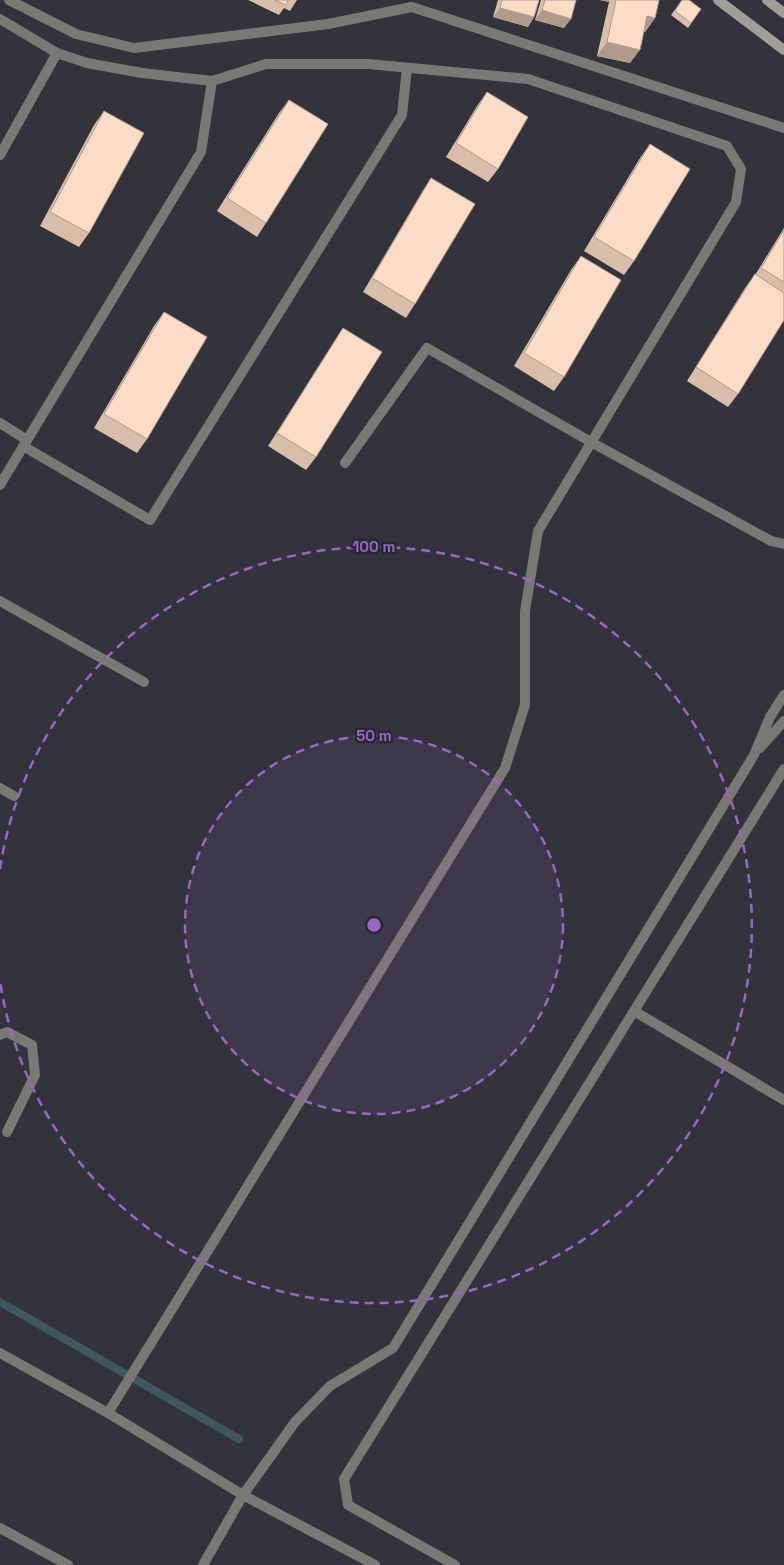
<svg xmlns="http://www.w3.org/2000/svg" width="784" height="1565" viewBox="0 0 784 1565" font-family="'Space Grotesk',sans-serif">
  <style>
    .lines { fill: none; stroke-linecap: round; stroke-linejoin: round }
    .stream { stroke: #3f575f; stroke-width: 8 }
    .lane { stroke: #7a7874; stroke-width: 10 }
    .street { stroke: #7a7874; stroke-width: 10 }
    .secondary { stroke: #a19e98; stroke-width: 10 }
    .wall { fill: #d8bdaa }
    .shaded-wall { fill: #b09a8b }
    .building { fill: #fbdcc6; stroke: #b09a8b }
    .ring { fill: none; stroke: #9966c7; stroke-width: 2.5; stroke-dasharray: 9 6 }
    .centre { fill: #9966c7; stroke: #282930; stroke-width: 2.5 }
    .ring-label { font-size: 15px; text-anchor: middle; font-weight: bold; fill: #9966c7; stroke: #282930; stroke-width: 5; stroke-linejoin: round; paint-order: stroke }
  </style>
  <rect width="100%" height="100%" fill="#32333b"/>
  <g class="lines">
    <path class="stream" d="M0 1302 239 1439"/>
    <path class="lane" d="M0 19 57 53 87 63 142 73 212 81 266 64H368L528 79 727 146 741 169 736 202 538 531 525 611V705L505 768 108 1413
      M0 155 57 53
      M0 423 27 440
      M23 446 150 520 402 115 407 68
      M345 463 427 348 591 442 771 541 784 544
      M0 485 201 152 212 81
      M0 601 144 682
      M760 748 784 721
      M0 788 14 796
      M0 1035 7 1032 32 1045 35 1075 7 1132
      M0 1353 108 1413 243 1495 375 1565
      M0 1528 68 1565
      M203 1565 243 1495 295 1422 330 1386 393 1348 754 755 770 717 784 695"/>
    <path class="street" d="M9 0 76 34 134 48 328 24 412 7 784 128
      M634 1011 784 1100
      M455 1565 348 1505 344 1479 784 769"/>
    <path class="secondary" d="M718 0 784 50
      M767 0 784 13"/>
  </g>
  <path class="wall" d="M248 0H297L290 11 284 8 279 15Z
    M498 0H539L534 17 528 27 493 17Z
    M541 0H576L564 28 535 20Z
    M600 0H659L655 18 645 32H644L630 63 597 56 609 2Z
    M682 0 701 9 688 28 671 15Z
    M487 92 498 169 488 182 446 157 477 106Z
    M289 100 266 223 257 237 217 211 279 113Z
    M104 111 89 233 79 247 40 226 94 125Z
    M650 144 634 261 624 275 584 251 640 158Z
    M431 178 415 304 406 318 363 292 422 192Z
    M784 228V320L738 394 728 407 687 381 745 288 755 274V275Z
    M581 256 564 377 554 391 514 366 571 270Z
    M164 312 147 439 137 453 94 428 154 326Z
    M343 328 316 457 306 470 268 446 334 342Z"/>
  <path class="shaded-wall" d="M600 0H610L609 2Z
    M500 8 534 17 528 27 493 17Z
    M542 10 571 19 564 28 535 20Z
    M647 16 655 18 645 32 637 30Z
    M607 42 640 50 630 63 597 56Z"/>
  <path class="building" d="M275 0H288L286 5Z
    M502 0H539L534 17 500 8Z
    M545 0H576L571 19 542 10Z
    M616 0H659L655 18 647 16 640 50 607 42Z
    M682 0H689L701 9 691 23 675 11Z
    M487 92 528 117 498 169 456 143Z
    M289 100 328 124 266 223 227 198Z
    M104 111 144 133 89 233 50 212Z
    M650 144 690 169 634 261 594 237Z
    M431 178 475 204 415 304 372 278Z
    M784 230V282L761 268Z
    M581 256 621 280 564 377 524 353Z
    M755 274 784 293V320L738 394 696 367Z
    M164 312 207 337 147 439 104 414Z
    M343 328 382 352 316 457 277 433Z"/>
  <circle cx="374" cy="925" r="189" fill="#9966c7" fill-opacity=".12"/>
  <g class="ring">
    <circle cx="374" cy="925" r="189"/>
    <path d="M0 869A378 378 0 1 1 0 981"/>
  </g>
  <circle cx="374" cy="925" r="8" class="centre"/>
  <g class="ring-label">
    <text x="374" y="552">100 m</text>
    <text x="374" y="741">50 m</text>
  </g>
</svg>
